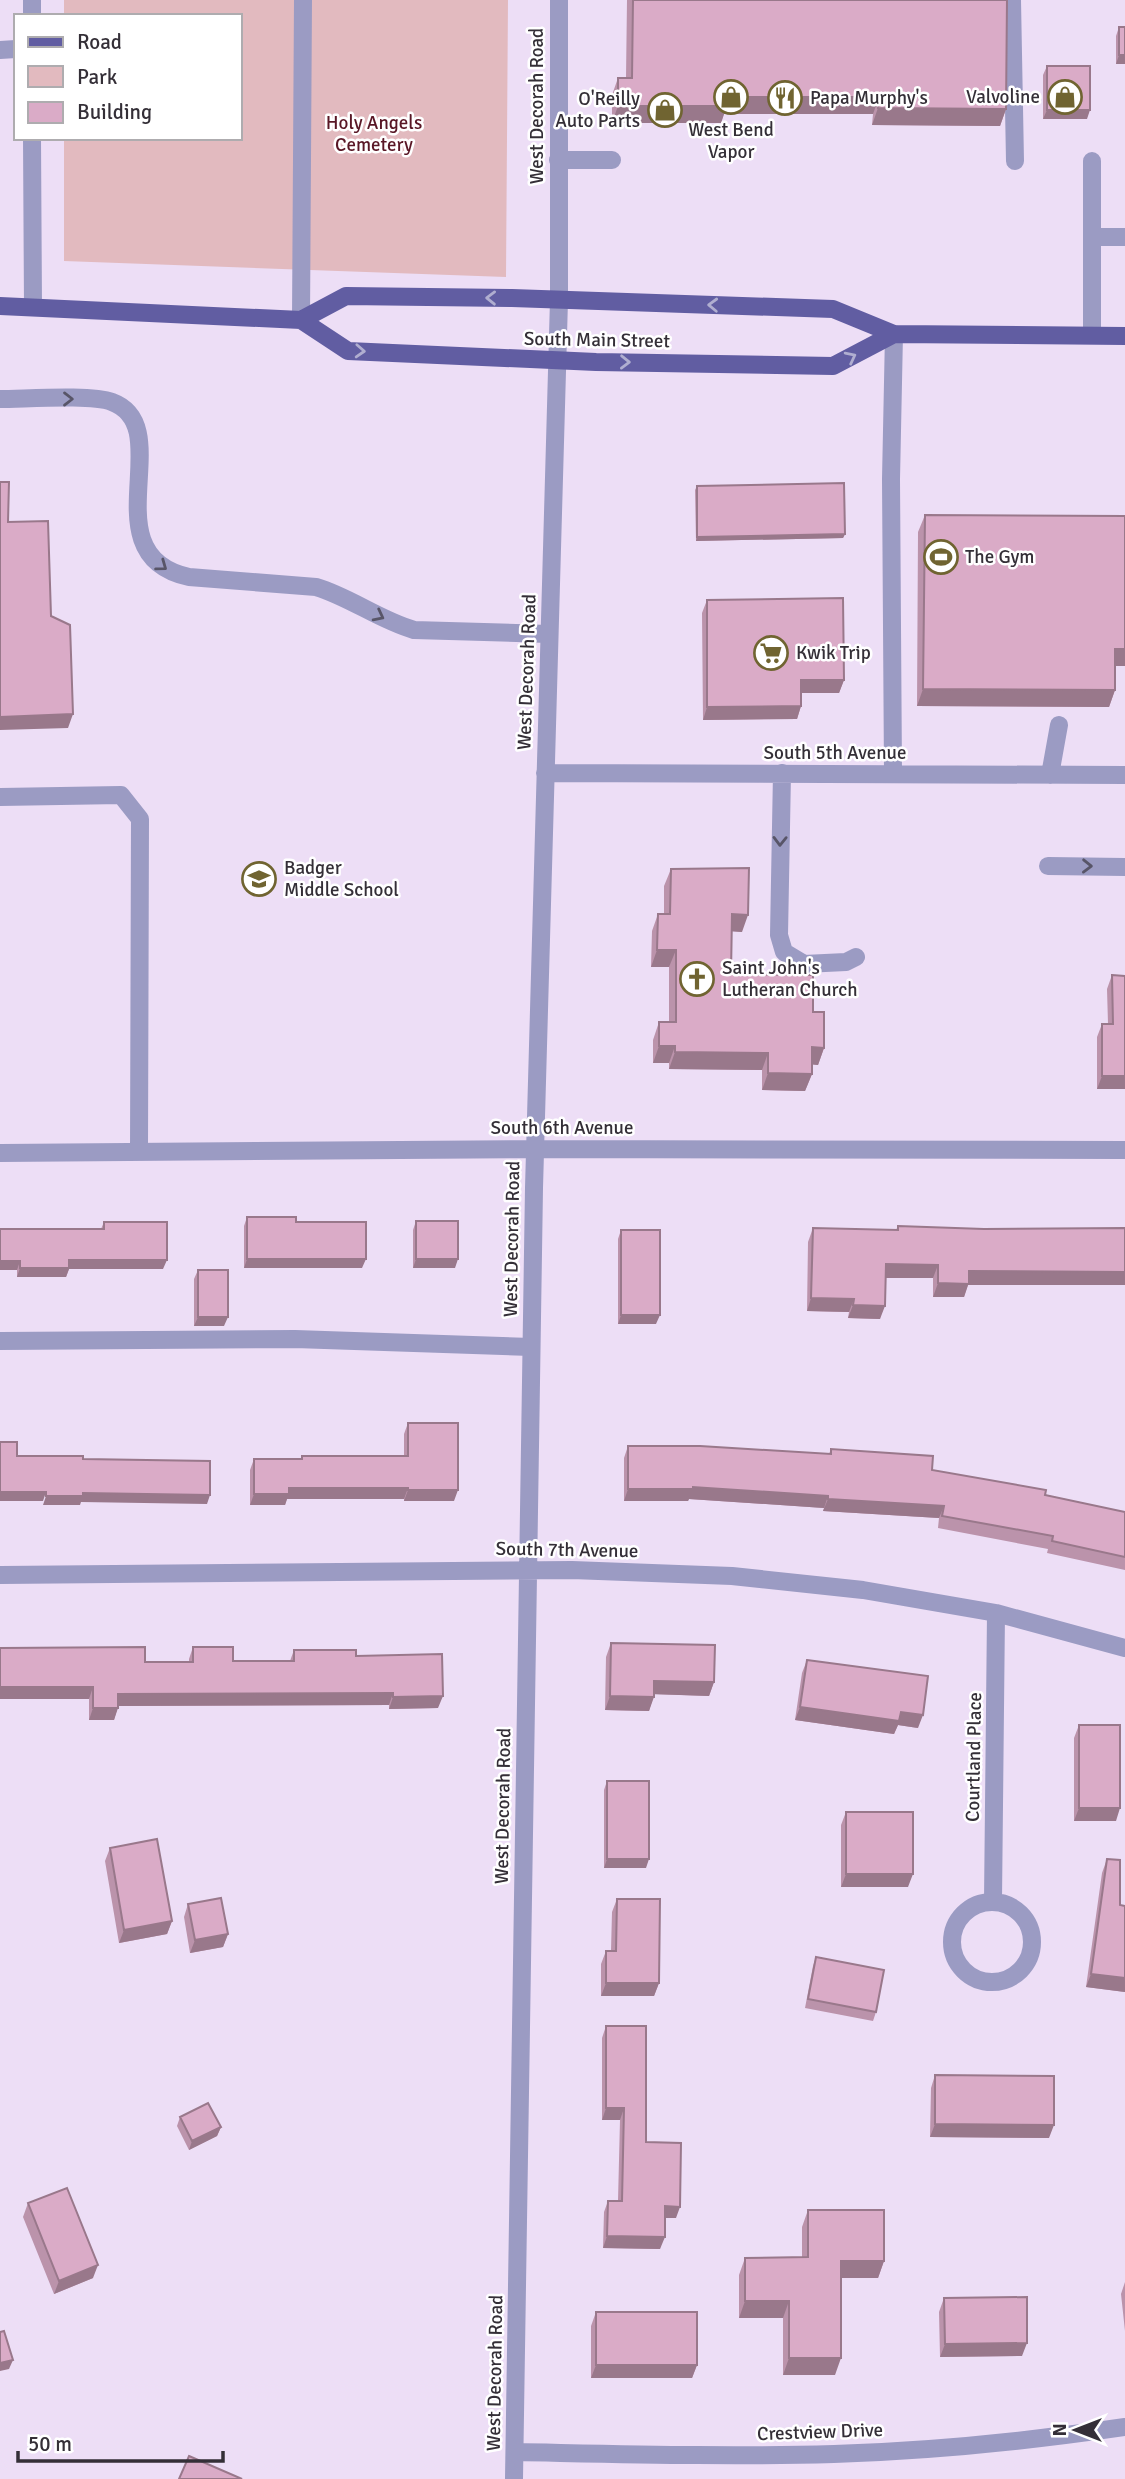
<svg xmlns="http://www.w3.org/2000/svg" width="1125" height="2479" viewBox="0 0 1125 2479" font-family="Signika,sans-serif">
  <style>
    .green { fill: #e2babf }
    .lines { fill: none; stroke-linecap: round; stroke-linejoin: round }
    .minor { stroke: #9b9bc3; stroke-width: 18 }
    .major { stroke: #615da2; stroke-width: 18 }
    .wall { fill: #bb93ab }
    .shaded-wall { fill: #99788b }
    .building { fill: #daabc7; stroke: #99788b; stroke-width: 2 }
    .oneway { stroke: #b0aed0 }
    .oneway2 { stroke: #585568 }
    .labels { text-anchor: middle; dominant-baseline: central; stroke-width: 5; stroke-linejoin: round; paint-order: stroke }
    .poi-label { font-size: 19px; fill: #342f37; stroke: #fff; text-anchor: start }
    .street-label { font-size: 19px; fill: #342f37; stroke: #fff }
    .park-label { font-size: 19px; fill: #591726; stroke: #fff }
  </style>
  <rect width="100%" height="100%" fill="#eddef6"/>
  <path class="green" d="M64 0H508L506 277 64 261V138H240V16H64Z"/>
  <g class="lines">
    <path class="minor" d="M32 0V16
      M1012 0 1015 161
      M0 50 16 49
      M32 138 33 307
      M558 160H612
      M1092 237H1125
      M301 320 303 0
      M1092 335V161
      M0 399C25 399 91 394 112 402 180 427 88 555 189 577L316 587C350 597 379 620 414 630L549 634
      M545 773 1125 775
      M782 773 779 935 784 952 804 964 846 962 856 957
      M893 774 891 479 894 334
      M1050 775 1059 725
      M0 797 121 795 140 819 139 1152
      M1048 866 1125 867
      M0 1153 535 1149 1125 1150
      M0 1341 295 1339 531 1347
      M0 1575 572 1570 732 1576 863 1590 996 1613 1125 1648
      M993 1901 996 1613
      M952 1942a40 40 0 1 1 80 0a40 40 0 1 1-80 0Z
      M515 2452C621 2454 727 2457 834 2454 931 2451 1029 2441 1125 2427
      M514 2479 534 1188 559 300V0"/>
    <path class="major" d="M0 306 301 320 346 296 512 298 833 309 894 334 1125 336
      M301 320 348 351 596 362 833 366 894 334"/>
  </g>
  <path class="wall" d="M627 0H1007L1006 109 1000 126 872 125 873 114H724L721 123H612V95L618 78H626Z
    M1119 27 1125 64H1116V36Z
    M1047 66 1087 119H1043V75Z
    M697 486 845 534 843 538 696 541 695 490Z
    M925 515 1125 516V666H1115V690L1109 707 917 706 918 532Z
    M707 600 844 680 839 693H801V706L797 719 703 720 702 613Z
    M671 869 742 932 732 931 731 974 813 1012 824 1048 818 1065 812 1064V1074L805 1091 762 1090V1070L669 1069V1063H653V1040L659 1022H669V967H651L652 931 658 914H664V886Z
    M1112 975 1125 1089H1097V1037L1102 1024H1108L1107 989Z
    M247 1217 296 1222 362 1268H244V1226Z
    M416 1221 455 1268H413V1230Z
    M104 1222 163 1269H69L66 1277H17V1270H0L101 1229Z
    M898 1226 1125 1285H968L964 1297H933V1278H885L880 1319 848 1318 849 1312 807 1311 808 1242 813 1228 896 1230Z
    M621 1230 656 1324H618V1239Z
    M198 1270 224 1326H194V1279Z
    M408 1423 454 1501H404V1499H287L285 1505H250V1470L254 1459H301L302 1456H404V1434Z
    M628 1446 829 1454 831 1449 932 1470 1125 1512V1570L1047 1553 1048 1549 938 1528 939 1518 823 1511 824 1508 689 1499 688 1501H624V1458Z
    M611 1643 714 1682 709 1696 654 1694 649 1711 605 1710 606 1657Z
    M193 1647 233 1661H290L294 1650 356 1656 438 1708 389 1709V1705L118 1706 114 1720H89V1699H0L145 1662H189V1659Z
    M807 1660 918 1728 898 1725 894 1734 795 1720 802 1673Z
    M1079 1725 1116 1821H1074V1738Z
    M607 1781 646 1868H604V1790Z
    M846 1812 908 1887H841V1825Z
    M110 1848 172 1921 167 1934 119 1943 105 1861Z
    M1107 1859 1120 1905 1125 1906V1992L1086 1987 1102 1873Z
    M617 1899 659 1983 654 1996H601V1964L606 1951H611L612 1912Z
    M188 1904 228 1934 223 1947 190 1953 184 1917Z
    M816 1957 876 2012 873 2021 805 2008 813 1966Z
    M606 2026 646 2142 676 2218H665L660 2249 603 2248 604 2212 608 2201H618L620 2120H602V2038Z
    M935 2075 1049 2138 930 2137 931 2088Z
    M180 2117 221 2127 217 2136 189 2150 177 2126Z
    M28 2203 93 2278 54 2294 23 2217Z
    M808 2210 884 2261 878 2278H841L835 2375H783V2318H739V2275L745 2258 802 2257V2227Z
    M1125 2282V2331L1121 2294Z
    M944 2298 1022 2356 940 2357 939 2312Z
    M596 2312 697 2365 692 2378H591V2326Z"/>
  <path class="shaded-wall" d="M1119 55H1125V64H1116Z
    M727 97H879L873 114H724L721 123H612L618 106Z
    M878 108 1006 109 1000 126 872 125Z
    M1047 110H1090L1087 119H1043Z
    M845 534 843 538 696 541 697 537Z
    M1115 649H1125V666H1109Z
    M801 680H844L839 693H797Z
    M923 689 1115 690 1109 707 917 706Z
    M801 706 797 719 703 720 707 707Z
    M73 714 68 728 0 730V717Z
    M732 914 748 915 742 932 726 931Z
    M657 950H676L669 967H651Z
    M659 1046H675L669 1063H653Z
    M812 1047 824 1048 818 1065 806 1064Z
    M675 1052 768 1053 762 1070 669 1069Z
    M768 1073 812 1074 805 1091 762 1090Z
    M1102 1076H1125V1089H1097Z
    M247 1259H366L362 1268H244Z
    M416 1259H458L455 1268H413Z
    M69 1260H167L163 1269H69L66 1277H17L20 1268Z
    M0 1261H20L17 1270H0Z
    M886 1264 938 1265 933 1278H881Z
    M969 1271 1125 1272V1285H968L964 1297H933L938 1283Z
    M811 1298 854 1299 849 1312 807 1311Z
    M853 1305 885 1306 880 1319 848 1318Z
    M621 1315H660L656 1324H618Z
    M198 1317H228L224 1326H194Z
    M693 1487 828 1496 824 1508 689 1499 688 1501H624L628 1489Z
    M289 1488H408L404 1499H287L285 1505H250L254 1494Z
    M408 1490H458L454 1501H404Z
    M0 1492H46L43 1501H0Z
    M83 1493 210 1495 207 1504 81 1502 80 1505H43L46 1496Z
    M828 1499 944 1506 939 1518 823 1511Z
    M654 1681 714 1682 709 1696 649 1694Z
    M0 1687H93L89 1699H0Z
    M393 1693 389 1705 114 1706 118 1694Z
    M443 1696 438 1708 389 1709 393 1697Z
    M610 1696 654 1697 649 1711 605 1710Z
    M800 1707 901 1712 923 1715 918 1728 898 1725 894 1734 795 1720Z
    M93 1708H118L114 1720H89Z
    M1079 1808H1120L1116 1821H1074Z
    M607 1859H649L646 1868H604Z
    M846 1874H913L908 1887H841Z
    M172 1921 167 1934 119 1943 124 1930Z
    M228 1934 223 1947 190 1953 195 1940Z
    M1091 1974 1125 1978V1992L1086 1987Z
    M606 1983H659L654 1996H601Z
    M606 2108H624L620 2120H602Z
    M935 2124 1054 2125 1049 2138 930 2137Z
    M221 2127 217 2136 189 2150 192 2141Z
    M665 2206 680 2207 676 2218H661Z
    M607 2236 665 2237 660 2249 603 2248Z
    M841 2261H884L878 2278H834Z
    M98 2265 93 2278 54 2294 59 2281Z
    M745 2301H789L783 2318H739Z
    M1027 2343 1022 2356 940 2357 945 2344Z
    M789 2358H841L835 2375H783Z
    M13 2360 9 2369 0 2371V2363Z
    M596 2365H697L692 2378H591Z"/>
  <path class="building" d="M633 0H1007L1006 109 878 108 879 97H727V106H618V78H632Z
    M1119 27H1125V55H1119Z
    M1047 66H1090V110H1047Z
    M0 482H9L8 522 48 521 51 616 70 625 73 714 0 717Z
    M844 483 845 534 697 537V486Z
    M925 515 1125 516V649H1115V690L923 689Z
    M843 598 844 680H801V706L707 707V600Z
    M749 868 748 915 732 914 731 974 813 975V1012H824V1048L812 1047V1074L768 1073V1053L675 1052V1046H659V1022H676V950H657L658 914H670L671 869Z
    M1112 975 1125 976V1076H1102V1024H1113Z
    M247 1217H296V1222H366V1259H247Z
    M416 1221H458V1259H416Z
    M104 1222H167V1260H69V1268H20V1261H0V1229H104Z
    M898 1226 984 1229 1125 1228V1272L969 1271V1284L938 1283V1265L886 1264 885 1306 853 1305 854 1299 811 1298 813 1228 898 1230Z
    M621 1230H660V1315H621Z
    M198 1270H228V1317H198Z
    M408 1423H458V1490H408V1488H289V1494H254V1459H302V1456H408Z
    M0 1442H17V1456H83V1459L210 1461V1495L83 1493V1496H46V1492H0Z
    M628 1446H700L831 1454V1449L933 1456 932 1470 1046 1490 1045 1495 1125 1512V1557L1052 1541 1053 1536 942 1516 944 1506 828 1499V1496L693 1487V1489H628Z
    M611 1643 715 1645 714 1682 654 1681V1697L610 1696Z
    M145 1647V1662H193V1647H233V1661H294V1650H356V1656L442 1654 443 1696 393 1697V1693L118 1694V1708H93V1687H0V1648Z
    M807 1660 928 1676 923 1715 901 1712 899 1721 800 1707Z
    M1079 1725H1120V1808H1079Z
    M607 1781H649V1859H607Z
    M846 1812H913V1874H846Z
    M157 1839 172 1921 124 1930 110 1848Z
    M1107 1859 1120 1860V1905L1125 1906V1978L1091 1974Z
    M221 1898 228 1934 195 1940 188 1904Z
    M617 1899H660L659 1983H606V1951H616Z
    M816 1957 884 1970 876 2012 808 1999Z
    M606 2026H646V2142L681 2143 680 2207 665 2206V2237L607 2236 608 2201H622L624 2108H606Z
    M935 2075 1054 2076V2125L935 2124Z
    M208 2103 221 2127 192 2141 180 2117Z
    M67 2188 98 2265 59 2281 28 2203Z
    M808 2210H884V2261H841V2358H789V2301H745V2258L808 2257Z
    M1027 2297V2343L945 2344 944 2298Z
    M596 2312H697V2365H596Z
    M4 2331 13 2360 0 2363V2332Z
    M189 2456 242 2479H179Z"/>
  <defs><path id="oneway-chevron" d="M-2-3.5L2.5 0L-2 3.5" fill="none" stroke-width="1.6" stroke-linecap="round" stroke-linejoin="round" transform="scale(1.75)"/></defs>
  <g class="oneway">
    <use href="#oneway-chevron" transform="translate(491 298) rotate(-179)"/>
    <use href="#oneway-chevron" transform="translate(713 305) rotate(-178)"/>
    <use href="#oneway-chevron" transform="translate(360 351) rotate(3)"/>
    <use href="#oneway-chevron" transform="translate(851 357) rotate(-27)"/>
    <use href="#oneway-chevron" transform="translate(625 362) rotate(1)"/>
  </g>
  <g class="oneway2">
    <use href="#oneway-chevron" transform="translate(68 399)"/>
    <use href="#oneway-chevron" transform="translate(162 566) rotate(36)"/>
    <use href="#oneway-chevron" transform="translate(379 616) rotate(27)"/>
    <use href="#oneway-chevron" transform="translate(780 841) rotate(91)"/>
    <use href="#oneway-chevron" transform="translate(1087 866) rotate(1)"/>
  </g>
  <defs>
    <g id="shop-ring" transform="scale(1.75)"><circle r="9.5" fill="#fff" stroke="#706431" stroke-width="1.5"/><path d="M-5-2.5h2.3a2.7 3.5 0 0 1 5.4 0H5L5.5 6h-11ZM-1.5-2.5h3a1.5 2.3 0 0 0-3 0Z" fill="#706431"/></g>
    <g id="restaurant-ring" transform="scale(1.75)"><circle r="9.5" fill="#fff" stroke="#706431" stroke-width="1.5"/><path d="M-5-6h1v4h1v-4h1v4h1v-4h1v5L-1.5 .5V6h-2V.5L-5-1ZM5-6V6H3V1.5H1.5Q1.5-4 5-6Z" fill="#706431"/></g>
    <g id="stadium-ring" transform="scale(1.75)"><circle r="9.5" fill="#fff" stroke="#706431" stroke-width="1.5"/><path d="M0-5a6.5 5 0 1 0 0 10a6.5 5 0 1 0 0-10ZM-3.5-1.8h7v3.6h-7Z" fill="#706431"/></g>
    <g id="supermarket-ring" transform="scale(1.75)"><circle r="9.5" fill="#fff" stroke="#706431" stroke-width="1.5"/><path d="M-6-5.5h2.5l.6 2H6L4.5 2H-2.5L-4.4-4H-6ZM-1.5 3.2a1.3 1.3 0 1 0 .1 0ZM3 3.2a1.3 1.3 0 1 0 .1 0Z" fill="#706431"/></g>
    <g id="school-ring" transform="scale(1.75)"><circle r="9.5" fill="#fff" stroke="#706431" stroke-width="1.5"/><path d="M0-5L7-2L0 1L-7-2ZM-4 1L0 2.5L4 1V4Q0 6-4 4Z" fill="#706431"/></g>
    <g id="church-ring" transform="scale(1.75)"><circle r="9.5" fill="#fff" stroke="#706431" stroke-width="1.5"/><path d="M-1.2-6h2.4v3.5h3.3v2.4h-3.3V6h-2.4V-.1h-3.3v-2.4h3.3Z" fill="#706431"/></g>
  </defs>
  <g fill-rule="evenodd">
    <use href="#shop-ring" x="731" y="97"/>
    <use href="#shop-ring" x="1065" y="97"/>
    <use href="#restaurant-ring" x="785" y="98"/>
    <use href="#shop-ring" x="665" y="110"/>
    <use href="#stadium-ring" x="941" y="557"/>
    <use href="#supermarket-ring" x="771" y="653"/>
    <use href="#school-ring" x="259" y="879"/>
    <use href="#church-ring" x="697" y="979"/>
  </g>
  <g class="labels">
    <g class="poi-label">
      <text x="1040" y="97" text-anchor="end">Valvoline</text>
      <text x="810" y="98">Papa Murphy's</text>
      <text x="640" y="99" text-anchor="end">O'Reilly<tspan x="640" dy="22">Auto Parts</tspan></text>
      <text x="731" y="130" text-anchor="middle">West Bend<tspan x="731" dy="22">Vapor</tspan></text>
      <text x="965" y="557">The Gym</text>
      <text x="796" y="653">Kwik Trip</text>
      <text x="284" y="868">Badger<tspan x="284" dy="22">Middle School</tspan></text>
      <text x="722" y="968">Saint John's<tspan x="722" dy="22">Lutheran Church</tspan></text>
    </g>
    <g class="street-label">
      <text transform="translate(537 106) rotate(-90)">West Decorah Road</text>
      <text transform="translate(597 340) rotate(1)">South Main Street</text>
      <text transform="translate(527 672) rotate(-88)">West Decorah Road</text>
      <text x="835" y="753">South 5th Avenue</text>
      <text x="562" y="1128">South 6th Avenue</text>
      <text transform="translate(512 1239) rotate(-89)">West Decorah Road</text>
      <text transform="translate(567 1550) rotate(1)">South 7th Avenue</text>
      <text transform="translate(974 1757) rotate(-89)">Courtland Place</text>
      <text transform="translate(503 1806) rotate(-89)">West Decorah Road</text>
      <text transform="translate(495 2373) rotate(-89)">West Decorah Road</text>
      <text transform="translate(820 2432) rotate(-2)">Crestview Drive</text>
    </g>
    <g class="park-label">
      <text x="374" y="123">Holy Angels<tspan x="374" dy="22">Cemetery</tspan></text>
    </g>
  </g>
  <rect x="14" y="14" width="228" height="126" fill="#ffffff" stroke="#aeacaf" stroke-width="2"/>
  <rect x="28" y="37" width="35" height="10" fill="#615da2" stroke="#aeacaf" stroke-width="2"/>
  <text x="77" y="49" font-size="21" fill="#342f37">Road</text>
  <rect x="28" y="66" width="35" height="21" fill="#e2babf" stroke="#aeacaf" stroke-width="2"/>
  <text x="77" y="84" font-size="21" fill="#342f37">Park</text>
  <rect x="28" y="102" width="35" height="21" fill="#daabc7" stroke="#aeacaf" stroke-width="2"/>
  <text x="77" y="119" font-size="21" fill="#342f37">Building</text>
  <g transform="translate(1076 2430) rotate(270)" stroke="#ffffff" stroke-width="5" paint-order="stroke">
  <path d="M0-5L12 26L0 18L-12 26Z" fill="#342f37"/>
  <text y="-10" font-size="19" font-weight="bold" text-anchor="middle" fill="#342f37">N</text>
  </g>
  <path d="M18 2451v10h205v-10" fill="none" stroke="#342f37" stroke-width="3.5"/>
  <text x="28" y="2451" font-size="21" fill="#342f37" stroke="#ffffff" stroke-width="5" paint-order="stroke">50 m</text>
</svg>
